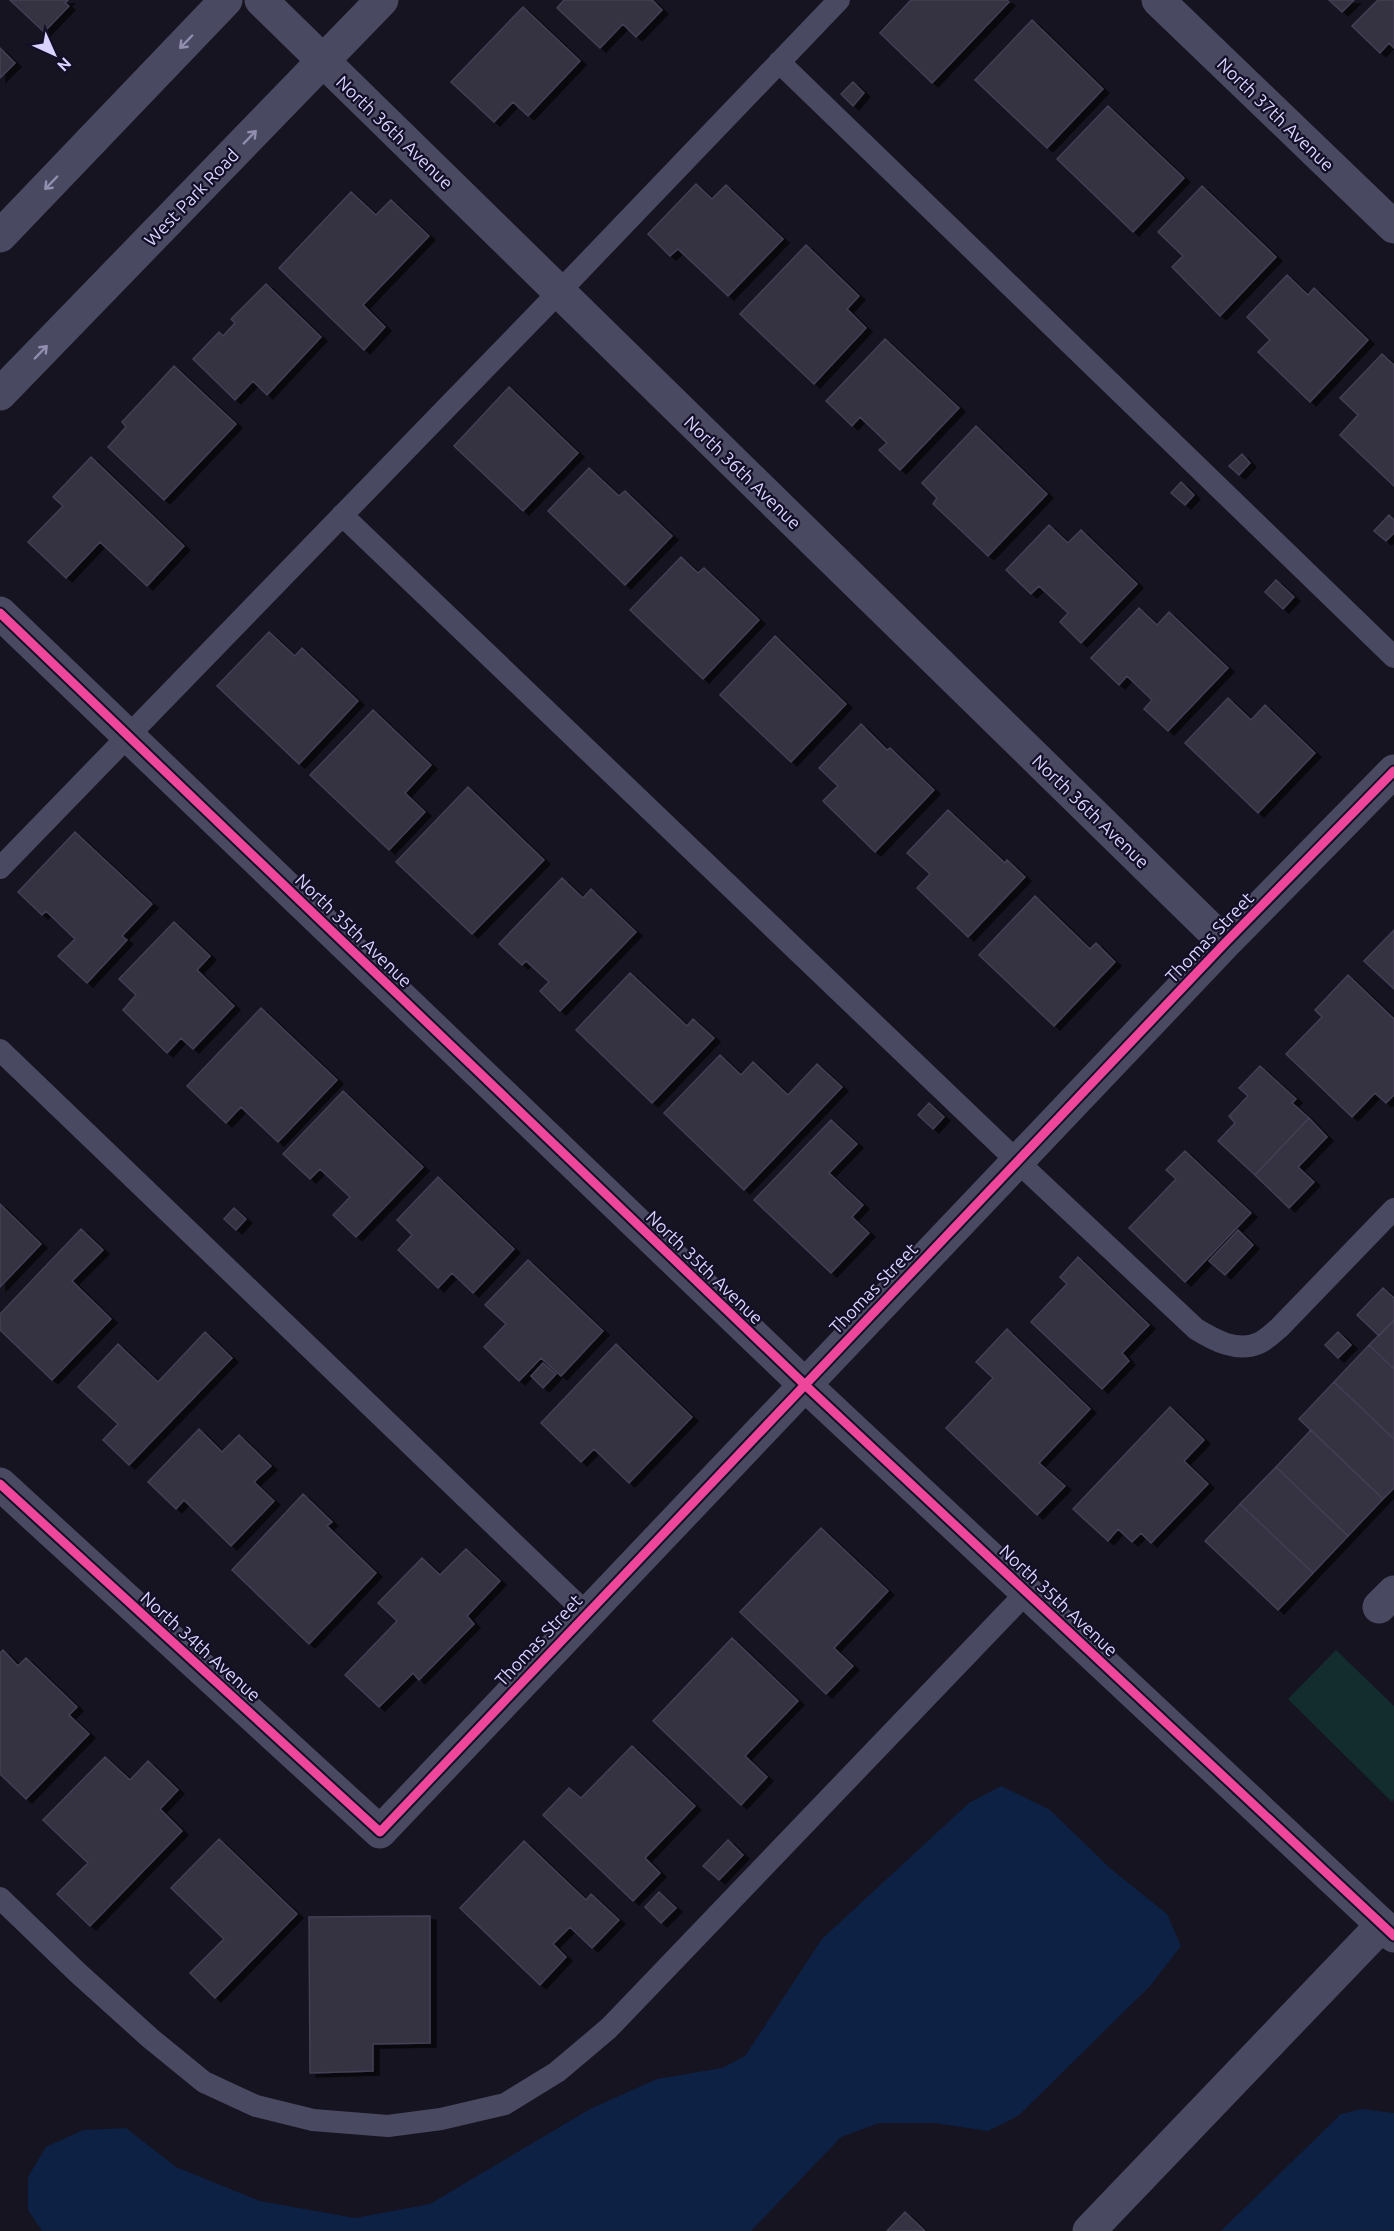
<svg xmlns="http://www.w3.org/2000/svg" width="1394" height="2231" viewBox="0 0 1394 2231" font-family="Ubuntu,sans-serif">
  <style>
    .green { fill: #132c2d }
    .water { fill: #0d2144 }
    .building { fill: #343243; stroke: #433f54; stroke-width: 1.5; filter: url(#shadow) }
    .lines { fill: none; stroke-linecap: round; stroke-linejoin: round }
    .service { stroke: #4a4962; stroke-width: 22 }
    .minor { stroke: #4a4962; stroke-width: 33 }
    .tertiary { stroke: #4a4962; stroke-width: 33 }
    .cycleway-casing { stroke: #130f26; stroke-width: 13 }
    .cycleway { stroke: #ed469a; stroke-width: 9 }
    .oneway { stroke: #928eb0 }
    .labels { text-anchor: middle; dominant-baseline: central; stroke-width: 4.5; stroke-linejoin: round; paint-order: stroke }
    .street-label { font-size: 18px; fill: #d9d4ff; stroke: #130f26 }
  </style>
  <defs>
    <filter id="shadow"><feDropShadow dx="6" dy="4" stdDeviation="0" flood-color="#0009"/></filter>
  </defs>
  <rect width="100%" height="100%" fill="#161421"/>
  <path class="green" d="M1336 1650 1394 1706V1799L1392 1802 1288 1699Z"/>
  <path class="water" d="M1001 1786 1050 1810 1111 1869 1167 1914 1181 1946 1150 1986 1018 2116 988 2131 935 2123H879L841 2137 751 2231H42L28 2210V2177L46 2147 83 2130 126 2128 176 2167 260 2201 355 2218 430 2204 590 2109 657 2079 722 2068 745 2056 822 1939 969 1803Z
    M1362 2109 1394 2113V2231H1221L1341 2114Z"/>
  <path class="building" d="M10 0H68L65 3 69 6 44 32Z
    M564 0H652L662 10 636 37 623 24 600 48 557 8Z
    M911 0H1007L1009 2 932 83 880 33Z
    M1329 0H1354L1342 12Z
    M1378 0H1394V48L1389 43 1380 53 1352 26Z
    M523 7 580 61 528 116 513 102 494 122 451 82Z
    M1032 20 1103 89 1047 148 975 80Z
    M0 48 15 63 0 78Z
    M853 82 864 93 853 106 841 94Z
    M1108 106 1184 178 1133 232 1057 159Z
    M696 184 712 199 726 185 783 239 728 296 678 249 670 256 648 234Z
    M1202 186 1276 257 1220 316 1172 267 1183 256 1158 232Z
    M351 192 376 215 391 200 429 236 363 305 385 327 364 350 279 268Z
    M806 245 859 296 847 309 866 328 814 384 740 314Z
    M1287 275 1308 295 1314 288 1368 340 1310 402 1258 352 1270 340 1247 317Z
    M266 284 321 337 267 395 253 381 235 400 193 359 219 332 223 336 235 323 231 319Z
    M885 339 959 408 900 470 879 450 887 443 860 417 852 426 826 401Z
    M1382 354 1394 365V486L1340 435 1358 415 1340 398Z
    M174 366 236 424 164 500 108 447 126 427 122 422Z
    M509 387 578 453 523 511 454 446Z
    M976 426 1047 494 988 556 933 504 937 498 922 483Z
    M1242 454 1250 463 1239 475 1229 466Z
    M91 457 184 546 147 586 100 542 66 578 28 542 63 506 53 497Z
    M589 468 619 496 625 491 672 536 625 585 548 511Z
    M1181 482 1194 495 1185 505 1171 493Z
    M1389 515 1394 520V533L1386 541 1374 531Z
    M1049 525 1068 543 1081 530 1137 584 1081 643 1060 622 1068 613 1039 586 1031 594 1006 570Z
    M681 557 698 573 704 568 759 620 703 679 630 610Z
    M1276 580 1294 597 1283 609 1265 592Z
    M1139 608 1157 625 1169 612 1228 668 1168 731 1144 709 1152 700 1127 676 1119 685 1091 658Z
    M269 632 295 656 302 648 358 701 299 764 217 686Z
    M775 636 846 704 791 762 720 695Z
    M1228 698 1251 720 1265 705 1315 753 1258 813 1185 743Z
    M373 710 431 765 405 793 425 812 389 850 310 775Z
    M861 724 887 750 890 748 934 790 875 852 823 801 838 786 819 768Z
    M468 787 544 860 472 934 396 862Z
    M948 810 1005 863 1007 860 1025 877 968 937 917 888 930 874 907 853Z
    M75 832 152 904 122 936 127 940 87 983 58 956 75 939 46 911 42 915 18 892Z
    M562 878 583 898 591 889 636 932 560 1011 540 991 549 982 526 961 522 965 499 944Z
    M1035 896 1090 949 1096 943 1115 962 1054 1026 979 955Z
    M174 922 210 956 197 970 234 1006 193 1049 181 1038 167 1053 123 1010 136 995 119 979Z
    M1394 930V989L1364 961Z
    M630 973 687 1026 693 1019 714 1038 652 1103 576 1030Z
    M1348 975 1394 1019V1095L1386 1103 1375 1093 1352 1117 1286 1054 1322 1017 1315 1010Z
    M261 1008 337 1080 278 1142 241 1107 226 1123 187 1086Z
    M720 1055 741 1075 753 1062 788 1095 817 1064 842 1087 744 1190 664 1113Z
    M1260 1066 1296 1099 1292 1103 1309 1118 1255 1175 1218 1141 1235 1123 1229 1116 1248 1096 1239 1088Z
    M343 1091 423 1167 356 1237 333 1215 350 1197 320 1169 310 1179 283 1154Z
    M929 1103 944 1117 933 1129 918 1115Z
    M1309 1118 1327 1137 1298 1167 1314 1182 1289 1208 1255 1175Z
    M831 1120 857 1144 829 1173 863 1205 852 1217 869 1233 831 1273 754 1200Z
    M1185 1151 1251 1213 1185 1282 1129 1228 1176 1179 1166 1170Z
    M438 1177 514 1249 473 1293 452 1273 438 1288 398 1250 412 1235 397 1220Z
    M0 1204 41 1244 0 1287Z
    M234 1208 246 1219 236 1230 224 1219Z
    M81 1229 103 1250 72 1281 111 1319 52 1380 0 1330V1314Z
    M1238 1230 1253 1245 1225 1275 1209 1261Z
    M1078 1257 1149 1325 1122 1353 1129 1361 1102 1389 1031 1322 1067 1284 1060 1277Z
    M528 1260 603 1331 561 1376 541 1358 519 1381 484 1347 506 1324 485 1305Z
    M1383 1288 1394 1298V1320L1379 1336 1357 1315Z
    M1394 1320V1369L1369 1345Z
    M1007 1329 1090 1409 1039 1463 1065 1486 1037 1515 946 1428 993 1378 976 1362Z
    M205 1332 232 1358 129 1465 103 1440 118 1424 78 1387 118 1344 158 1382Z
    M1338 1332 1351 1345 1338 1358 1325 1345Z
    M616 1344 692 1417 629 1483 594 1449 581 1462 541 1423Z
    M1369 1345 1394 1369V1439L1334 1382Z
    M543 1363 556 1374 543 1388 531 1376Z
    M1334 1382 1394 1439V1488L1383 1499 1299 1419Z
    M1170 1407 1204 1440 1184 1461 1208 1484 1151 1543 1141 1533 1132 1542 1118 1529 1108 1541 1073 1509Z
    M199 1429 222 1452 239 1435 271 1466 254 1482 274 1501 231 1546 184 1500 176 1509 148 1482Z
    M1311 1430 1383 1499 1348 1536 1276 1467Z
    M1276 1467 1348 1536 1313 1573 1240 1504Z
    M303 1494 332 1522 327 1526 376 1573 309 1644 232 1570Z
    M1240 1504 1313 1573 1278 1610 1205 1541Z
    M821 1528 888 1591 834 1648 853 1666 826 1694 740 1612Z
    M466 1549 500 1581 467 1616 474 1624 419 1680 413 1673 379 1707 345 1675 397 1621 378 1603 422 1558 440 1575Z
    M732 1638 798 1701 745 1756 767 1777 741 1805 653 1721Z
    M3 1650 18 1666 26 1658 77 1707 69 1715 89 1734 26 1799 0 1774V1653Z
    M632 1746 695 1806 645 1858 660 1873 633 1901 543 1815 569 1788 581 1798Z
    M105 1757 130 1780 148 1761 178 1790 160 1809 182 1831 90 1926 57 1894 88 1863 43 1820Z
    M219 1839 297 1914 215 1998 190 1973 224 1939 171 1888Z
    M728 1840 743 1855 719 1880 703 1866Z
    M524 1841 586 1900 591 1894 619 1920 592 1948 570 1927 553 1944 566 1957 540 1985 460 1908Z
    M659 1892 676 1908 661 1923 645 1907Z
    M430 1916V2043L373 2044V2071L310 2073 309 1917Z
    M905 2212 925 2231H887Z"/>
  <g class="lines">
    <path class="service" d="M779 62 1394 657
      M342 515 1017 1161 1196 1329C1214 1340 1237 1353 1259 1343 1266 1340 1273 1333 1279 1328L1394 1209
      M0 868 559 292 839 0
      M0 1050 586 1613
      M0 1898 78 1973 150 2038 204 2082 256 2106 313 2120 388 2126 441 2119 505 2104 557 2072 609 2028 1027 1592"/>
    <path class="minor" d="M261 0 1225 943
      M1158 0 1394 227
      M0 613 804 1384 1394 1936
      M0 1484 380 1832 1225 943 1394 771
      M1379 1607 1394 1592
      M1089 2231 1382 1925"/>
    <path class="tertiary" d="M0 236 226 0
      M0 394 382 0"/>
    <g class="cycleway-casing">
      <path id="cycleway" d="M0 613 804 1384 1394 1936
        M0 1484 380 1832 1225 943 1394 771"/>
    </g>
    <use href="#cycleway" class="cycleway"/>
  </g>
  <defs><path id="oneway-shaft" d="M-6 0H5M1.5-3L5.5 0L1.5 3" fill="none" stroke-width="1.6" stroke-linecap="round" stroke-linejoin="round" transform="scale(1.5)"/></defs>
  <g class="oneway">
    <use href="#oneway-shaft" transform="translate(186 42) rotate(134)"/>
    <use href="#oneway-shaft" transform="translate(250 137) rotate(-46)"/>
    <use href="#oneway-shaft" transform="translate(51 183) rotate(134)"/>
    <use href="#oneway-shaft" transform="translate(41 352) rotate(-46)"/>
  </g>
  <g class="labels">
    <g class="street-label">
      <text transform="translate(1276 114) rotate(44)">North 37th Avenue</text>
      <text transform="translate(395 132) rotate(44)">North 36th Avenue</text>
      <text transform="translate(191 197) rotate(-46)">West Park Road</text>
      <text transform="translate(743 472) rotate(44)">North 36th Avenue</text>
      <text transform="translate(1091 811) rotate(44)">North 36th Avenue</text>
      <text transform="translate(354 930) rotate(44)">North 35th Avenue</text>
      <text transform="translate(1209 937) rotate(-46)">Thomas Street</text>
      <text transform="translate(705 1267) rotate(44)">North 35th Avenue</text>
      <text transform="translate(873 1288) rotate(-46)">Thomas Street</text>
      <text transform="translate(1059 1600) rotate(43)">North 35th Avenue</text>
      <text transform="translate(538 1640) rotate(-47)">Thomas Street</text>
      <text transform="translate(201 1646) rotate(42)">North 34th Avenue</text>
    </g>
  </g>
  <g transform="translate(54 54) rotate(135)" stroke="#130f26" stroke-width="4.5" paint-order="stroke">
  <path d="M0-4.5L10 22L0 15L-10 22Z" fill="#d9d4ff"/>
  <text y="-9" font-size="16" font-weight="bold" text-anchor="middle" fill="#d9d4ff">N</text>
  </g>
</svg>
